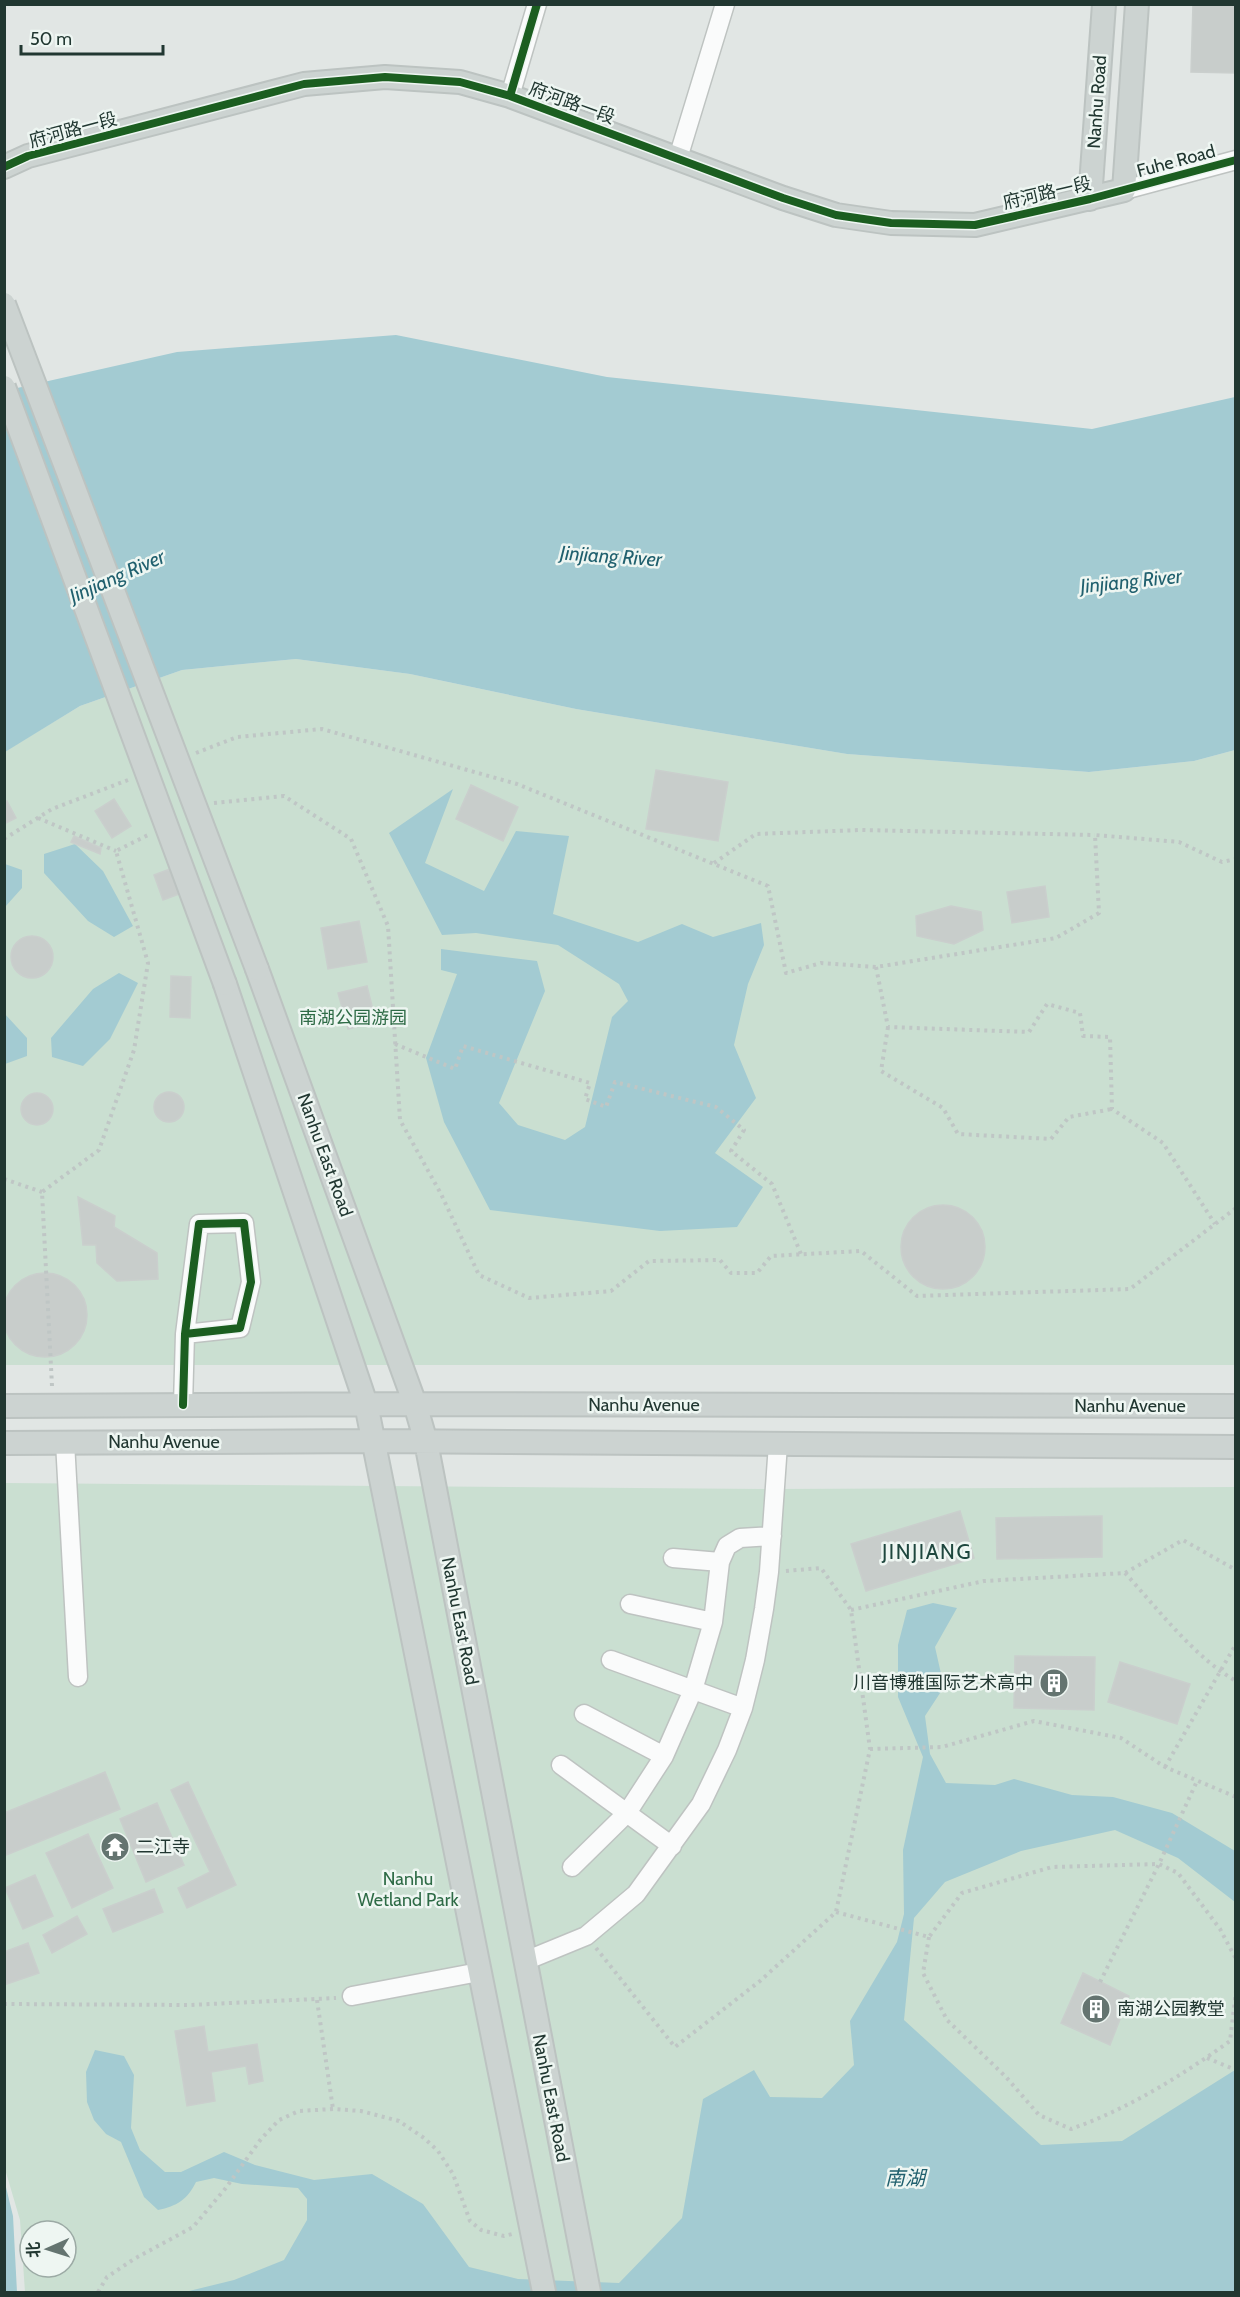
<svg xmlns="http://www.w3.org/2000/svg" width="1240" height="2297" viewBox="0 0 1240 2297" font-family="Cabin,'Noto Sans SC',sans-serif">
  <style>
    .green { fill: #cadfd1; fill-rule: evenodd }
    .water { fill: #a3cbd2 }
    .building { fill: #c8cdcb; stroke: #cacfcd; stroke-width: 1.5 }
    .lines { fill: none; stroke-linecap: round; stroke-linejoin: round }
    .minor-casing { stroke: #bec3c1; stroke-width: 21 }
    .major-casing { stroke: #bcc3c1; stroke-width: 26 }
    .path { stroke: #bfc6c5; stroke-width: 4; stroke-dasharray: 3 4.5; stroke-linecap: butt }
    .minor { stroke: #fafbfb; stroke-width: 18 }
    .major { stroke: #ccd3d1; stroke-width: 22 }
    .major-bridge-casing { stroke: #bcc3c1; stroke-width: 26; stroke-linecap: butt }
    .major-bridge { stroke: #ccd3d1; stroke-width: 22 }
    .cycleway-casing { stroke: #eef6f2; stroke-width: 11 }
    .cycleway { stroke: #1b5e20; stroke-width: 8 }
    .labels { text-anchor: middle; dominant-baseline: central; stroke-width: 5; stroke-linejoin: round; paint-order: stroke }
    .street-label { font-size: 18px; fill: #213731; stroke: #eef6f2 }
    .park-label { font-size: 18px; fill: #2e6b46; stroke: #eef6f2 }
    .poi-label { font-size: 18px; fill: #213731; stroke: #eef6f2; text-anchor: start }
    .water-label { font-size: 20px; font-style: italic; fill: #20606e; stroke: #eef6f2 }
    .quarter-label { font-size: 21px; letter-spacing: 1.5px; fill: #1e473e; stroke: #eef6f2 }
  </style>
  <rect width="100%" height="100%" fill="#e1e6e4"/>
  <path class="green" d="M296 659 410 674 576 709 847 754 1089 772 1194 761 1235 750V1365H5L4 752 80 706 182 670Z
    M5 1483 774 1489 1235 1487V2292H25L20 2220 5 2169ZM30 2231H66V2267H30Z"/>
  <path class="water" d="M396 335 607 377 1092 429 1235 397V750L1194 761 1089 772 847 754 576 709 410 674 296 659 182 670 80 706 5 752 4 391 177 352Z
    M453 789 425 863 484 891 516 831 569 836 553 914 638 942 682 924 713 937 761 923 764 945 748 984 734 1045 756 1098 715 1153 763 1187 737 1227 660 1231 490 1210 444 1122 426 1058 457 974 441 970V949L537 961 545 991 499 1103 518 1125 565 1140 585 1127 612 1017 628 1001 619 984 558 945 476 933 442 935 389 833Z
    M75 844 103 871 133 926 114 937 88 921 44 873V854Z
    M5 864 22 870V888L5 907Z
    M119 973 138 983 110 1039 83 1066 52 1057 51 1038 93 989Z
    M4 1013 27 1038V1056L5 1064Z
    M933 1603 957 1608 935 1647 944 1687 925 1716 930 1754 946 1783 995 1785 1014 1779 1072 1795 1113 1797 1172 1813 1235 1851V1902L1178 1858 1115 1830 1021 1851 945 1882 914 1918 904 2020 1041 2145 1122 2141 1235 2070V2292H185L234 2280 284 2260 307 2220V2199L298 2188 242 2184 214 2178 196 2182C187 2200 177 2206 158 2210L144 2197 121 2142 106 2134 94 2120 87 2102 86 2072 95 2050 124 2056 134 2075 131 2128 140 2150 165 2172H181L224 2152 255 2165 314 2180 372 2174 423 2204 469 2267 518 2279 619 2283 682 2218 703 2099 754 2070 770 2097 822 2098 854 2065 850 2021 897 1942 904 1914 903 1850 923 1757 898 1697V1645L907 1610Z
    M4 2179 13 2216 17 2292H5Z"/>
  <path class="building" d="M1193 4H1236V73L1191 72Z
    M656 770 728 782 718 841 646 829Z
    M471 785 518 807 503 841 456 819Z
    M114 799 131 826 112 838 95 811Z
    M7 801 16 818 4 824V802Z
    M74 836 101 848 100 854 71 842Z
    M170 869 179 894 163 900 154 875Z
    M1045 886 1049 917 1012 923 1007 892Z
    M951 906 981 912 983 930 954 944 917 936 916 916Z
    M359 921 367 962 328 969 321 928Z
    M11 957a21 21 0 1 1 42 0a21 21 0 1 1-42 0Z
    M171 976 191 977 190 1018 170 1017Z
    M367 986 376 1022 348 1029 338 993Z
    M154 1107a15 15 0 1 1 30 0a15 15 0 1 1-30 0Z
    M21 1109a16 16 0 1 1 32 0a16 16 0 1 1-32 0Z
    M78 1197 115 1216 114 1227 157 1253 158 1279 117 1281 97 1263 96 1245H83Z
    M901 1247a42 42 0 1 1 84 0a42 42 0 1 1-84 0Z
    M3 1315a42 42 0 1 1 84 0a42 42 0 1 1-84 0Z
    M960 1511 974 1558 866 1591 851 1544Z
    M1102 1516V1557L997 1559 996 1518Z
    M1015 1656 1095 1657 1094 1710 1014 1708Z
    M1120 1662 1190 1684 1177 1724 1108 1702Z
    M105 1772 120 1809 4 1856V1813Z
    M188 1782 236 1885 187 1908 178 1888 210 1872 171 1790Z
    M157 1803 184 1865 146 1882 120 1819Z
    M88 1834 113 1888 72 1908 46 1853Z
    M35 1875 53 1916 23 1929 5 1888Z
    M154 1889 163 1912 113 1932 103 1909Z
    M77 1916 87 1934 52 1953 43 1935Z
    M28 1943 39 1973 4 1985V1952Z
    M1083 1973 1129 1996 1110 2045 1061 2023Z
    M204 2026 208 2052 257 2044 263 2081 249 2084 246 2066 211 2072 215 2101 187 2106 175 2031Z"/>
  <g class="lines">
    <g class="minor-casing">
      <path id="minor" d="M510 96 537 4
        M678 158 725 4
        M1124 190 1236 160
        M183 1405 185 1334 199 1224 244 1223 251 1282 240 1328 185 1334
        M65 1442 78 1677
        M673 1558 720 1562
        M630 1604 713 1622
        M611 1660 743 1708
        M584 1714 664 1756
        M561 1765 672 1846
        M572 1867 627 1813 664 1756 693 1690 713 1622 720 1562 727 1546 740 1538 772 1536
        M525 1961 586 1936 636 1894 701 1804 727 1750 743 1708 755 1660 764 1609 769 1572 778 1444
        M352 1996 479 1972"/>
    </g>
    <g class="major-casing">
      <path id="major" d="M4 167 28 156 304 84 385 77 460 82 510 96 783 198 836 215 891 223 975 225 1124 190 1137 4
        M1090 199 1104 4
        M257 969 415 1404 426 1442 589 2292
        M225 984 366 1404 544 2292
        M4 1406 415 1404 1236 1406
        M4 1443 374 1441 1236 1447"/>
    </g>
    <path class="path" d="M196 753 237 737 322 729 517 784 768 886 786 973 821 963 876 967 1056 938 1099 913 1095 835 1179 842 1222 862 1236 859
      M214 803 284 796 351 839 388 926 400 1120 441 1194 479 1275 529 1298 611 1291 649 1261 720 1260 731 1273H757L771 1256 861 1251 917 1296 1130 1289 1236 1208
      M38 818 116 851
      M4 839 52 809 128 780
      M714 863 756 834 861 830 1095 835
      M876 967 888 1027 1029 1032 1047 1004 1080 1013 1083 1036 1110 1037 1112 1109 1163 1143 1215 1224
      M888 1027 881 1071 943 1108 958 1134 1051 1139 1069 1117 1112 1109
      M395 1044 455 1069 463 1046 590 1083 585 1099 606 1107 615 1082 716 1107 744 1130 731 1151 772 1184 801 1254
      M4 1179 42 1192
      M52 1386 42 1192 99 1150 134 1050 148 963 116 851 150 834
      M1125 1573C1157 1608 1195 1658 1236 1681
      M851 1610 984 1581 1125 1573 1183 1540 1236 1570
      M870 1749 942 1747 1034 1721 1121 1738 1165 1767 1236 1797
      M1165 1767 1236 1644
      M836 1912 929 1937 962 1893 1052 1867 1159 1864 1178 1873 1220 1929 1236 1959
      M929 1937 923 1973 947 2020 1006 2077 1039 2115 1071 2129C1128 2109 1181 2076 1230 2041L1236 1991
      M596 1948 675 2047 760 1981 836 1912 870 1749 851 1610 821 1568 785 1571
      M1100 1982 1159 1864 1197 1781
      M317 2000 333 2109
      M4 2004 189 2005 336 1998
      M1207 2058 1236 2070
      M98 2292 107 2277 134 2259 193 2227 225 2189 261 2139 279 2120 299 2111 333 2109 361 2111 399 2121 424 2138 438 2151 453 2174 470 2221 481 2230 504 2236 512 2234"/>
    <use href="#minor" class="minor"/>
    <use href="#major" class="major"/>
    <g class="major-bridge-casing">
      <path id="major-bridge" d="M4 304 257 969
        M4 387 225 984"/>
    </g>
    <use href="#major-bridge" class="major-bridge"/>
    <g class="cycleway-casing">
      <path id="cycleway" d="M510 96 537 4
        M4 167 28 156 304 84 385 77 460 82 510 96 783 198 836 215 891 223 975 225 1090 199 1236 160
        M183 1405 185 1334 199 1224 244 1223 251 1282 240 1328 185 1334"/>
    </g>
    <use href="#cycleway" class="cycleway"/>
  </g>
  <defs>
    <g id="building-disc" transform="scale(1.5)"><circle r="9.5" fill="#647470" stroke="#eef6f2"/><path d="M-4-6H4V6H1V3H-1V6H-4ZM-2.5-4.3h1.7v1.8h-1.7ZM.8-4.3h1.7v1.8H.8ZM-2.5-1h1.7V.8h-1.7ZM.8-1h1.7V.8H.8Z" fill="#fff"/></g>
    <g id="temple-disc" transform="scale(1.5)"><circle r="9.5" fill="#647470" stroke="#eef6f2"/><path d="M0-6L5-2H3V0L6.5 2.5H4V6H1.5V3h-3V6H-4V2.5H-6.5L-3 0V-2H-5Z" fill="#fff"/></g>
  </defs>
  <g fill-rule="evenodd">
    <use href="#building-disc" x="1054" y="1683"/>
    <use href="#temple-disc" x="115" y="1847"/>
    <use href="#building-disc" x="1096" y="2009"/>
  </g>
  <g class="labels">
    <g class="street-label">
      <text transform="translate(1097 102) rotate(-86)">Nanhu Road</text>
      <text transform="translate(572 103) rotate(20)">府河路一段</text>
      <text transform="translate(73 130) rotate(-15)">府河路一段</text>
      <text transform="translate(1176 161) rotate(-15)">Fuhe Road</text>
      <text transform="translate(1047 193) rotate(-13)">府河路一段</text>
      <text transform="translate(325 1155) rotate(70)">Nanhu East Road</text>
      <text x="644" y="1405">Nanhu Avenue</text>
      <text x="1130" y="1406">Nanhu Avenue</text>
      <text x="164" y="1442">Nanhu Avenue</text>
      <text transform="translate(460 1621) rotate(79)">Nanhu East Road</text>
      <text transform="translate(551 2098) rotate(79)">Nanhu East Road</text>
    </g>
    <g class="park-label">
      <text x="353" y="1018">南湖公园游园</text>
      <text x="408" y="1879">Nanhu<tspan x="408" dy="21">Wetland Park</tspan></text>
    </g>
    <g class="poi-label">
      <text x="1033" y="1683" text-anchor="end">川音博雅国际艺术高中</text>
      <text x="136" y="1847">二江寺</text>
      <text x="1117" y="2009">南湖公园教堂</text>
    </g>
    <g class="water-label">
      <text transform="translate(611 556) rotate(4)">Jinjiang River</text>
      <text transform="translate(117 576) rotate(-24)">Jinjiang River</text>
      <text transform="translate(1131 581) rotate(-6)">Jinjiang River</text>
      <text x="905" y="2178">南湖</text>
    </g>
    <g class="quarter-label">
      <text x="927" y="1551">JINJIANG</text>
    </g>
  </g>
  <rect width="1240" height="2297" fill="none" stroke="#213731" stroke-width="12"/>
  <g transform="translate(48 2249) rotate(267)"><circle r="28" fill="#eef6f2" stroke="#9caaa5" stroke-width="1.5"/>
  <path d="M0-4.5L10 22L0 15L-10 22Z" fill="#647470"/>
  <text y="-9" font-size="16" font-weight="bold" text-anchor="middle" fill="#213731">北</text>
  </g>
  <path d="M21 45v9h142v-9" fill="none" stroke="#213731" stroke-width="3"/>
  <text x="30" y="45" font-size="18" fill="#213731" stroke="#eef6f2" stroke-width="4.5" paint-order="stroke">50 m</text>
</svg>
